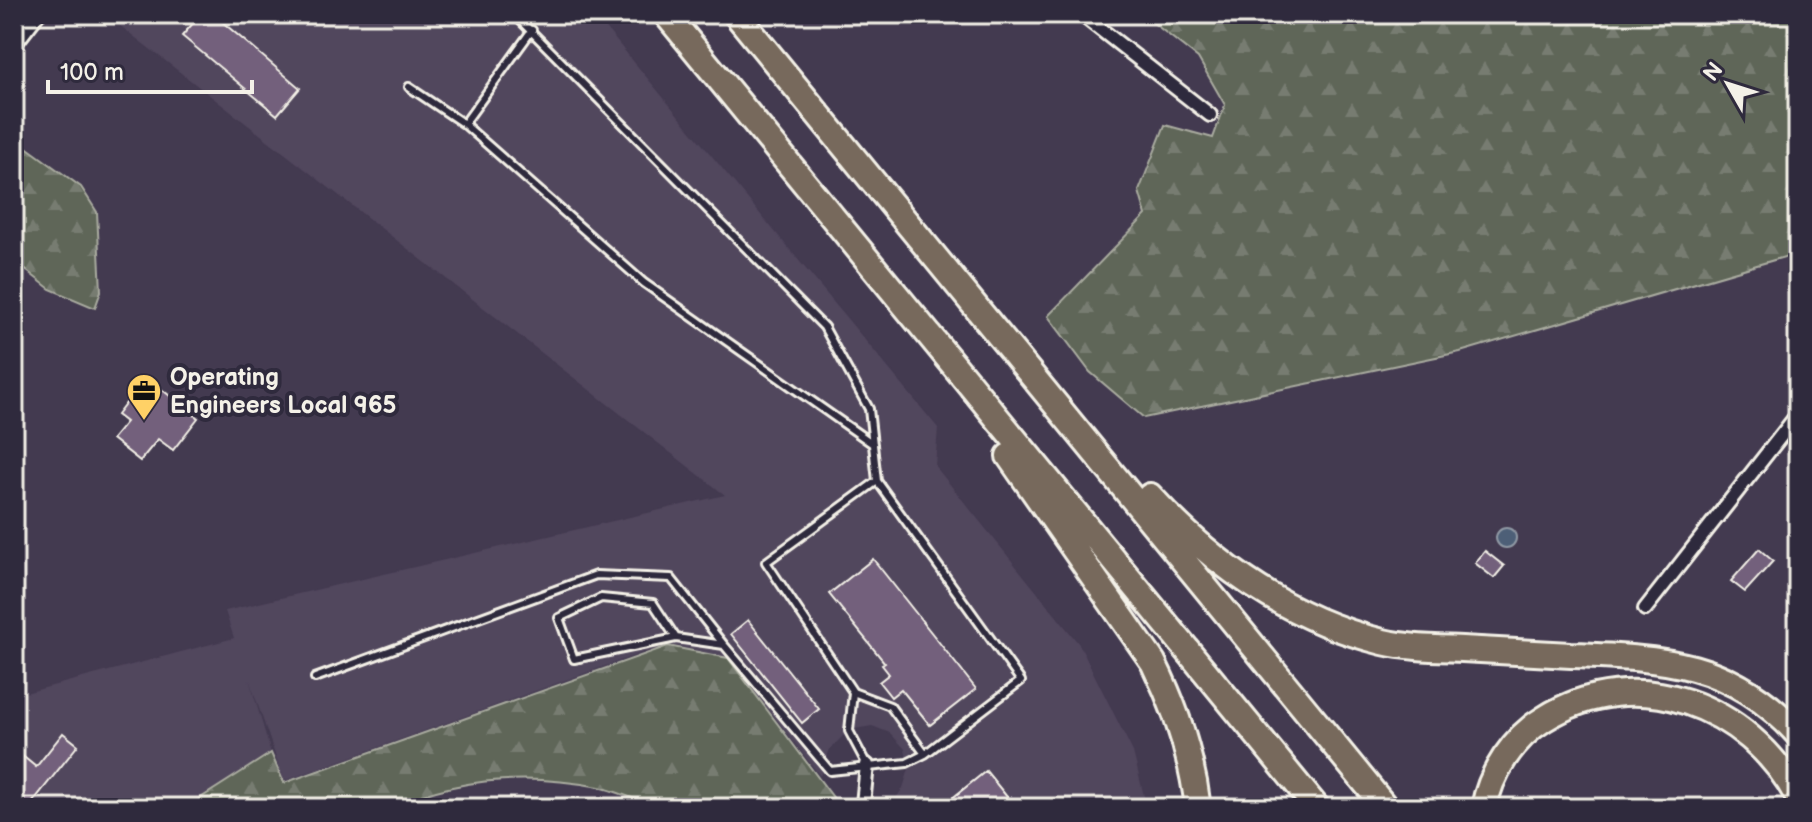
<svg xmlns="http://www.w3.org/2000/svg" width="1812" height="822" viewBox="0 0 1812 822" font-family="'Balsamiq Sans',sans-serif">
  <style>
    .built { fill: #51465d }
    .forest { fill: url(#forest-firs); stroke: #aaaca0; stroke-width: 2 }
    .water { fill: #4d5f77; stroke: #9099a4; stroke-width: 2 }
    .building { fill: #73617b; stroke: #f4f1e8; stroke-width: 2 }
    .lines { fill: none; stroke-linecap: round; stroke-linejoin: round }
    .lane-casing { stroke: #f4f1e8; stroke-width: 12 }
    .street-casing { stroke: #f4f1e8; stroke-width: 18 }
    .highway-casing { stroke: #f4f1e8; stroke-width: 30 }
    .lane { stroke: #2f2a3d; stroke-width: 6 }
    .street { stroke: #2f2a3d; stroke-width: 12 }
    .highway { stroke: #77695c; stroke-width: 24 }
    .labels { text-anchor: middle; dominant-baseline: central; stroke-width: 8; stroke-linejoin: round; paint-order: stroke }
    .poi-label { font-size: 24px; font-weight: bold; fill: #f4f1e8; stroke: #2f2a3d; text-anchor: start }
  </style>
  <defs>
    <pattern id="forest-firs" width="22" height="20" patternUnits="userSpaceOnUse" patternTransform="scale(2)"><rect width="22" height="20" fill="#5f6659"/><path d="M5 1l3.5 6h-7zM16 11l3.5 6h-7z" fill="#777c71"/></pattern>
  </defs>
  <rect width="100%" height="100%" fill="#433a50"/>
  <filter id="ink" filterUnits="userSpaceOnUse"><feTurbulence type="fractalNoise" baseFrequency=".0125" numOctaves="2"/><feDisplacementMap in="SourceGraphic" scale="16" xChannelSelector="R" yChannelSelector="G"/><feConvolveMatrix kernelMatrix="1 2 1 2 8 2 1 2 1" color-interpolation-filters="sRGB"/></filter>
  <g filter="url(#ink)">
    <path class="built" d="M105 14H594L938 428 935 466 1079 644 1133 752 1147 808H889L903 788 909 769 905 749 890 733 872 726 849 730 830 749 820 776 728 657 667 644 284 781 249 679 271 753 185 808H14V696L234 638 225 611 725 495Z"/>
    <path class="forest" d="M1142 14H1798V253L1460 352 1144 418 1090 372 1048 316 1146 215 1139 191 1165 125 1213 138 1225 105 1198 58Z
      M14 138 81 187 97 212 101 291 95 308 50 289 14 261Z
      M668 646 728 658 841 808C785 808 725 813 669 808 645 806 622 792 599 787 527 773 455 778 389 808H185L271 753 284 783Z"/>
    <path class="water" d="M1496 538a10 10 0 1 1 20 0a10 10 0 1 1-20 0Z"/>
    <path class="building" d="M201 14H213L300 88 277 115 182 36Z
      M146 377 198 418 173 450 158 439 140 461 112 439 126 422 117 415Z
      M1759 549 1773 561 1745 592 1731 581Z
      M1485 551 1504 566 1494 578 1475 563Z
      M873 559 976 689 930 725 901 689 891 697 879 682 889 674 882 665 885 663 829 594Z
      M748 620 819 709 802 723 731 634Z
      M63 733 78 745 28 808H14V749L36 767Z
      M986 771 1016 808H940Z"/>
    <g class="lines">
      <g class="lane-casing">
        <path id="lane" d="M514 14 824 327 869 409 877 481
          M532 30 464 124 644 283 873 444
          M409 87 464 124
          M676 638 653 603 601 598 559 618 574 659 676 638 724 645 830 771 907 763 925 754 1021 681 877 481 766 562 853 692 849 731 867 765
          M315 678 596 575 671 578 724 645
          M853 692 890 706 925 754"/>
      </g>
      <g class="street-casing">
        <path id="street" d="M1081 14 1210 115
          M14 45 38 14
          M1645 609 1798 414
          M866 808 863 804 867 765"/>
      </g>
      <g class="highway-casing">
        <path id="highway" d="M666 14 1317 808
          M736 14 1386 808
          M1009 456 1153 662C1176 708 1192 757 1198 808
          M1150 496C1213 565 1291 620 1383 642 1409 648 1436 648 1462 649 1498 651 1535 653 1571 655 1664 658 1731 661 1798 734
          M1484 808C1490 773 1514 737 1544 719 1636 661 1749 705 1798 797"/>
      </g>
      <use href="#lane" class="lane"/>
      <use href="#street" class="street"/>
      <use href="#highway" class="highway"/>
    </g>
  </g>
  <defs>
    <g id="office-pin" transform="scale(1.8)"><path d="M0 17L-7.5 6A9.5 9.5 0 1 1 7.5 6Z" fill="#ffd166" stroke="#2f2a3d"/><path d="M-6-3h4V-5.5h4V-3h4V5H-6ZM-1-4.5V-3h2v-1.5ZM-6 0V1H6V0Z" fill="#111"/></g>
  </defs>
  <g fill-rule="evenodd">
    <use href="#office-pin" x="144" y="391"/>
  </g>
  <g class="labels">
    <g class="poi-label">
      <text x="170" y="377">Operating<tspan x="170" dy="28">Engineers Local 965</tspan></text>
    </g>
  </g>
  <rect width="1812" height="822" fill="none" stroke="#2f2a3d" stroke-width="48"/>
  <rect x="24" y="24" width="1764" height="774" fill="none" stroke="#f4f1e8" stroke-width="3" filter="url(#ink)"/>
  <g transform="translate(1728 84) rotate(309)" stroke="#2f2a3d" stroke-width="6" paint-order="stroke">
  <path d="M0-6L14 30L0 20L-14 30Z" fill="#f4f1e8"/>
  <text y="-12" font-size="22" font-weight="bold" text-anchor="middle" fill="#f4f1e8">N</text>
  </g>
  <path d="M48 80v12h204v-12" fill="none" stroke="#f4f1e8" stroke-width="4"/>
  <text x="60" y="80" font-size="24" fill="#f4f1e8" stroke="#2f2a3d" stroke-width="6" paint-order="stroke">100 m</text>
</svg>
